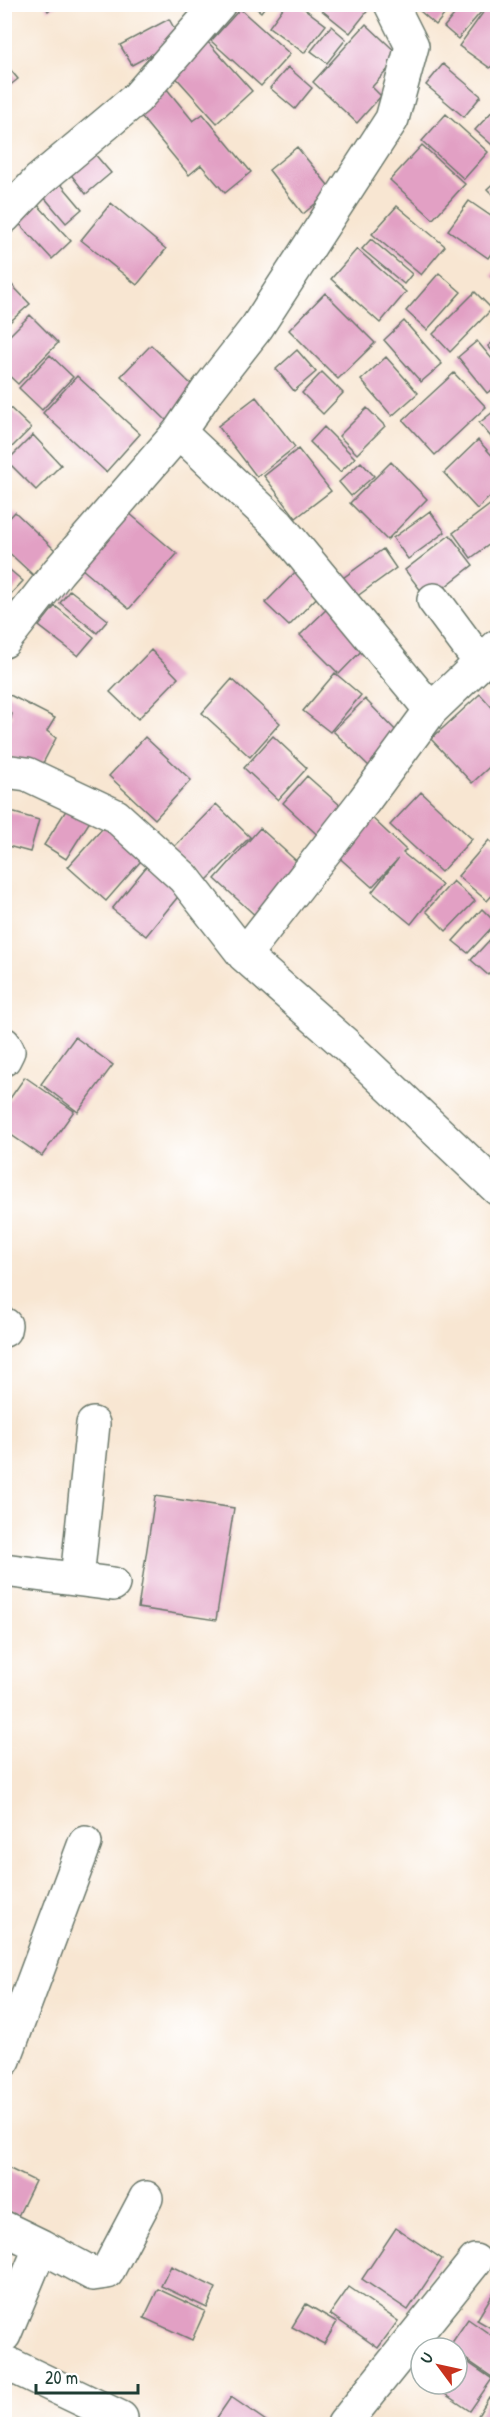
<svg xmlns="http://www.w3.org/2000/svg" width="502" height="2429" viewBox="0 0 502 2429" font-family="'Patrick Hand',sans-serif">
  <style>
    .building { fill: #e2a0c4 }
    .lines { fill: none; stroke-linecap: round; stroke-linejoin: round }
    .street-casing { stroke: #6b786b; stroke-width: 36 }
    .street { stroke: #fff; stroke-width: 33 }
  </style>
  <rect width="100%" height="100%" fill="#fff"/>
  <filter id="ink" filterUnits="userSpaceOnUse"><feTurbulence type="fractalNoise" baseFrequency=".0167" numOctaves="2"/><feDisplacementMap in="SourceGraphic" scale="12" xChannelSelector="R" yChannelSelector="G"/><feConvolveMatrix kernelMatrix="1 2 1 2 8 2 1 2 1" color-interpolation-filters="sRGB"/></filter>
  <filter id="wash" filterUnits="userSpaceOnUse"><feTurbulence type="fractalNoise" baseFrequency=".008" numOctaves="4" result="noise"/><feDisplacementMap in="SourceGraphic" scale="24" xChannelSelector="R" yChannelSelector="G"/><feGaussianBlur stdDeviation="1.35" result="paint"/><feColorMatrix in="noise" values="0 0 0 0 0 0 0 0 0 0 0 0 0 0 0 0 0 1.4 0 .05"/><feComposite in="paint" operator="in"/></filter>
  <g filter="url(#wash)">
    <rect width="100%" height="100%" fill="#f8e6d2"/>
    <g id="blocks">
      <path class="building" d="M44 4H58L48 11Z
        M251 4H267L261 12Z
        M286 4H298L326 25 304 53 269 27Z
        M322 4H373L350 33 319 8Z
        M412 4H453L436 25Z
        M463 4H472L481 12 458 39 444 27Z
        M487 7 498 15V59L490 68 459 46Z
        M240 9 290 54 261 86 211 41Z
        M169 19 180 39 132 65 120 45Z
        M366 24 400 56 372 87 381 96 357 123 313 82Z
        M331 26 346 39 327 63 311 51Z
        M207 41 252 91 217 123 172 73Z
        M4 62 18 79 4 90Z
        M443 64 481 96 464 117 426 85Z
        M288 67 312 88 295 109 270 88Z
        M166 88 193 121 203 114 251 172 225 193 201 165 189 175 137 112Z
        M498 105V150L475 130Z
        M446 114 488 152 464 179 422 141Z
        M422 145 465 184 433 219 390 180Z
        M297 147 332 190 303 214 269 170Z
        M93 152 111 173 86 194 69 172Z
        M498 179V200L487 189Z
        M60 183 82 209 66 223 44 197Z
        M469 201 498 221V244L488 258 448 230Z
        M35 202 71 241 52 259 16 220Z
        M111 203 166 249 137 285 81 240Z
        M397 206 445 246 421 275 372 234Z
        M371 239 412 274 404 284 362 249Z
        M357 249 406 292 380 323 331 279Z
        M498 267V280L491 276Z
        M439 273 461 292 427 330 406 311Z
        M12 285 30 304 4 327V292Z
        M475 292 492 309 450 352 433 334Z
        M325 293 375 343 338 379 289 330Z
        M30 315 58 343 18 384 4 371V341Z
        M404 321 442 364 421 382 384 340Z
        M498 338V357L488 346Z
        M477 341 498 366V385L487 393 458 357Z
        M151 345 198 391 168 422 121 376Z
        M297 350 316 372 294 391 276 369Z
        M50 355 73 377 42 410 19 388Z
        M386 357 418 393 392 416 361 380Z
        M322 372 343 393 323 414 302 393Z
        M454 373 486 407 435 455 403 420Z
        M77 376 140 434 106 472 43 413Z
        M256 397 295 447 257 477 218 426Z
        M4 402 31 428 4 455Z
        M367 408 385 426 357 454 339 436Z
        M498 408V445L479 423Z
        M324 427 355 458 340 472 310 442Z
        M33 435 61 465 36 490 7 461Z
        M478 440 498 462V489L477 509 444 473Z
        M298 449 331 491 296 518 264 476Z
        M361 462 374 476 351 496 339 482Z
        M391 462 427 499 387 540 350 503Z
        M495 501 498 504V538L471 558 453 533Z
        M430 511 445 532 408 559 393 538Z
        M15 512 56 551 33 575 4 548V524Z
        M129 513 177 554 129 609 81 568Z
        M450 535 473 565 428 600 405 570Z
        M383 549 396 568 356 597 343 578Z
        M4 565 23 581 4 601Z
        M301 566 325 589 289 626 265 603Z
        M70 590 108 620 97 633 60 603Z
        M333 603 371 641 339 674 300 635Z
        M55 606 94 637 78 656 39 626Z
        M151 650 178 678 138 719 110 692Z
        M335 673 361 695 330 732 303 711Z
        M232 679 280 723 250 757 202 713Z
        M4 692 55 718 47 731 56 738 42 765 27 764 4 754V744L12 714 4 711Z
        M480 694 498 714V759L472 783 431 739Z
        M365 699 403 738 372 769 333 731Z
        M273 736 307 768 278 800 244 768Z
        M145 737 191 780 155 819 109 776Z
        M307 776 350 814 325 842 283 803Z
        M421 792 472 839 441 872 390 825Z
        M72 801 94 815 66 859 44 845Z
        M216 804 250 837 207 880 173 848Z
        M4 810 39 820 30 852 4 845Z
        M369 815 406 850 403 853 442 885 411 924 372 892 398 859 372 887 334 853Z
        M110 820 147 854 106 901 68 867Z
        M260 828 303 867 258 918 215 879Z
        M489 840 498 848V889L487 901 458 876Z
        M147 866 181 893 146 936 112 909Z
        M453 881 475 901 446 931 426 911Z
        M482 909 496 923 468 953 453 941Z
        M498 931V964L488 975 471 960Z
        M75 1037 113 1065 78 1112 41 1084Z
        M25 1077 74 1111 42 1156 4 1130V1107Z
        M155 1496 234 1508 216 1620 138 1608Z
        M4 2166 35 2181 18 2216 4 2209Z
        M396 2228 442 2259 408 2310 362 2279Z
        M171 2266 216 2288 207 2308 161 2286Z
        M498 2285V2332L477 2320Z
        M349 2287 398 2321 378 2348 330 2314Z
        M158 2289 205 2311 192 2340 144 2318Z
        M306 2304 337 2322 324 2344 292 2327Z
        M468 2319 498 2340V2369L492 2377 457 2353V2348L449 2347Z
        M438 2342 446 2348H434Z
        M457 2355 492 2379 470 2411 430 2384H457Z
        M231 2397 269 2423 268 2424H218L214 2422Z
        M489 2397 498 2401V2424H473Z"/>
    </g>
  </g>
  <g filter="url(#ink)">
    <use href="#blocks" fill-opacity="0" stroke="#6b786b" stroke-width="1.5"/>
    <g class="lines">
      <g class="street-casing">
        <path id="street" d="M4 217 38 181 137 98 219 4
          M179 432 278 525 431 710
          M434 600 480 662
          M4 641 58 572 179 432 207 391 257 327 392 119 412 46 391 4
          M4 771 27 774 116 816 184 878 244 955 345 1044 498 1189
          M244 955 364 801 431 710 498 646
          M4 1044 8 1051 4 1059
          M4 1330 5 1325
          M4 1570 113 1584
          M77 1579 93 1424
          M4 2060 85 1843
          M4 2228 41 2246 4 2335
          M41 2246 93 2274 107 2272 146 2198
          M4 2362 121 2418
          M344 2424 475 2261"/>
      </g>
      <use href="#street" class="street"/>
    </g>
  </g>
  <rect width="502" height="2429" fill="none" stroke="#fff" stroke-width="24"/>
  <g transform="translate(439 2366) rotate(303)"><circle r="28" fill="#ffffff" stroke="#a5b1ae" stroke-width="1.5"/>
  <path d="M0-4.5L10 22L0 15L-10 22Z" fill="#c8321e"/>
  <text y="-9" font-size="16" font-weight="bold" text-anchor="middle" fill="#1f3d34">U</text>
  </g>
  <path d="M36 2384v9h102v-9" fill="none" stroke="#1f3d34" stroke-width="3"/>
  <text x="45" y="2384" font-size="18" fill="#1f3d34" stroke="#ffffff" stroke-width="4.5" paint-order="stroke">20 m</text>
</svg>
